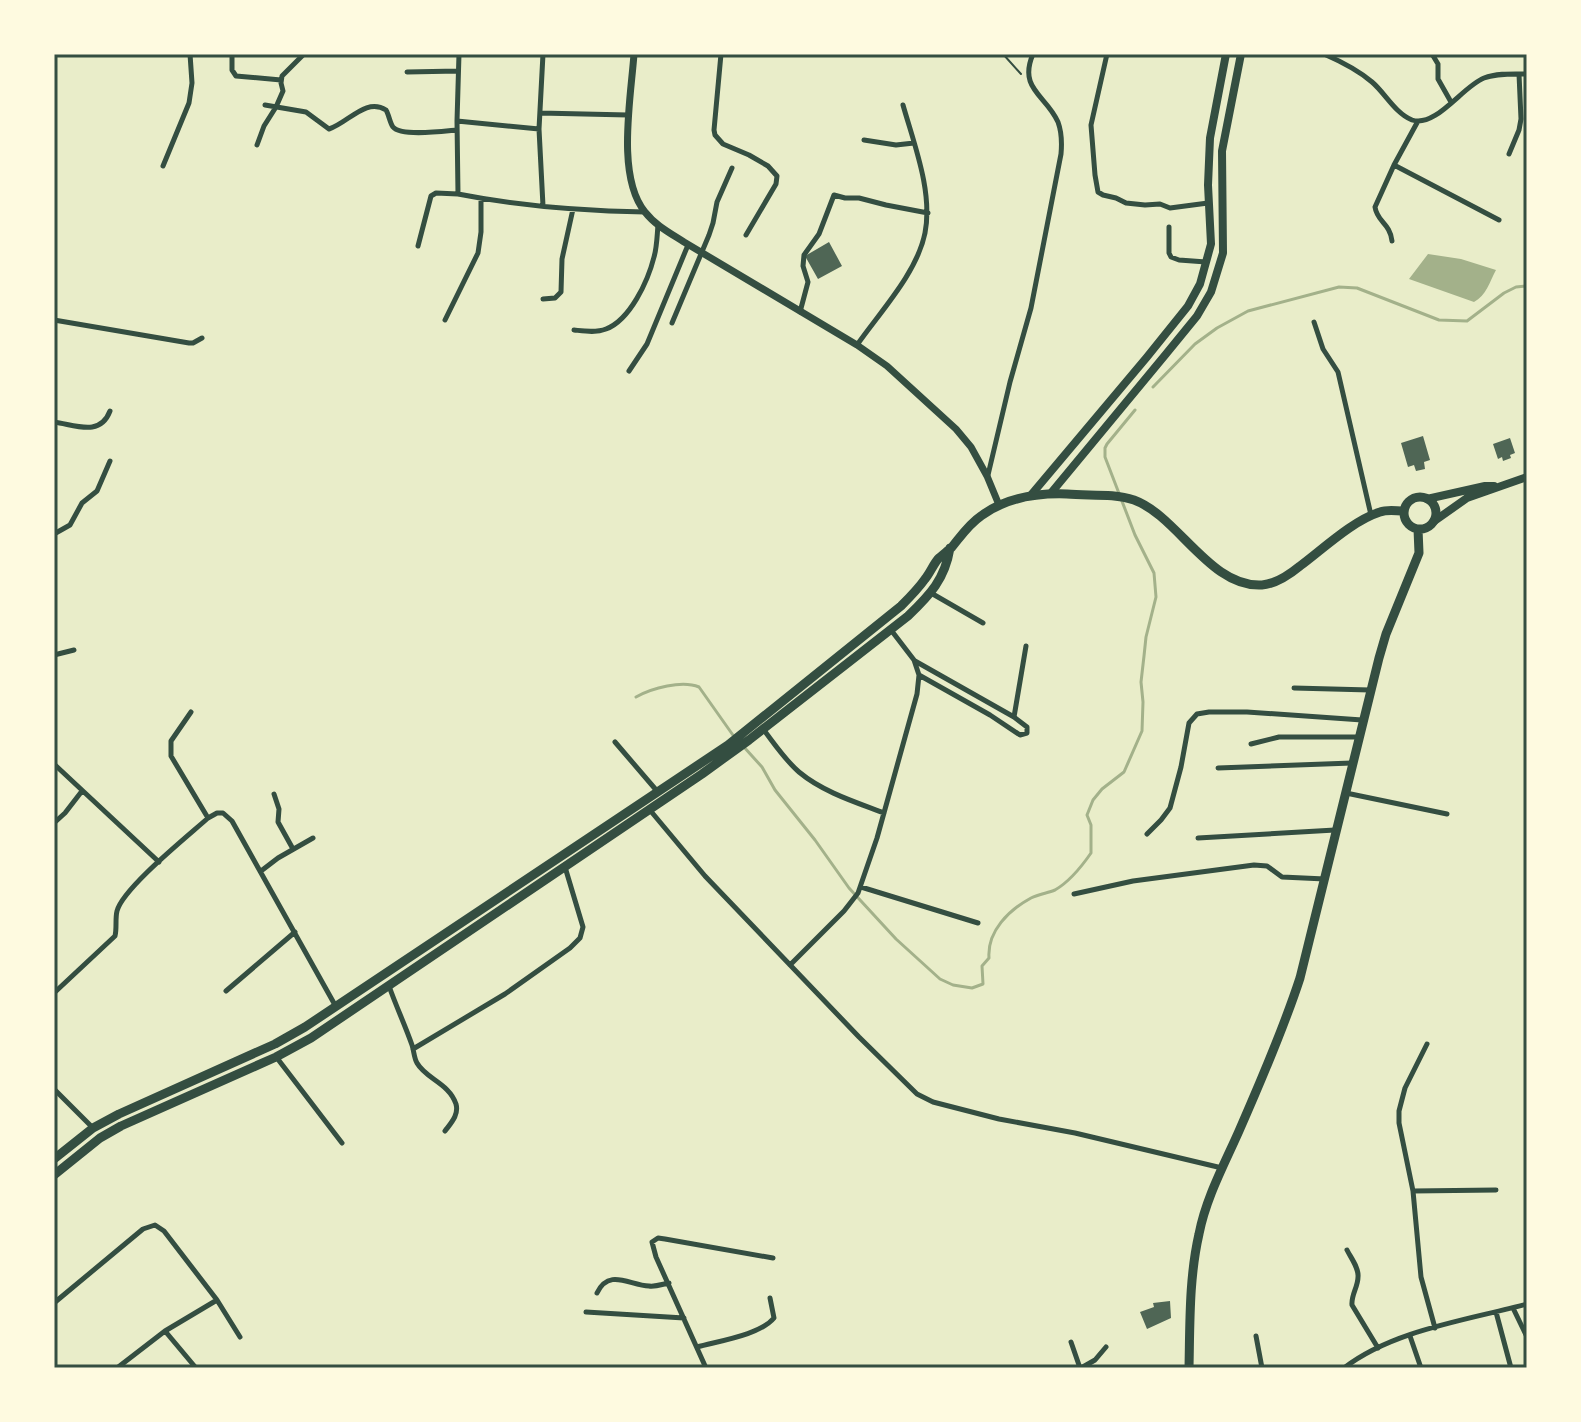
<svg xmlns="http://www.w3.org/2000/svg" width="1581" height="1422" viewBox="0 0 1581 1422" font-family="'Sofia Sans Condensed',sans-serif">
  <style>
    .water { fill: #a3b18a }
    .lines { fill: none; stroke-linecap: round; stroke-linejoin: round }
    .stream { stroke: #a3b18a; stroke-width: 3 }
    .building { fill: #4f6655 }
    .path { stroke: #344e41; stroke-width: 2 }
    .minor { stroke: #344e41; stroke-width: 5 }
    .tertiary { stroke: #344e41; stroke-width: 7 }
    .secondary { stroke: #344e41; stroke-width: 8 }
    .primary { stroke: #344e41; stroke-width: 8 }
    .trunk { stroke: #344e41; stroke-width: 9 }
    .neatline { fill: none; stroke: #344e41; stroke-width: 3 }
  </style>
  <rect width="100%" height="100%" fill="#e9edc9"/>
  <path class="water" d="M1428 254 1461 259 1496 270C1490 281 1486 296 1474 302L1409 279Z"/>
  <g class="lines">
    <path class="stream" d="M1153 387 1195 344 1217 328 1248 311 1339 287 1357 288 1439 320 1467 321 1504 293 1516 287 1527 286
      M636 697C652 688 682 680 699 687L735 738
      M743 746 762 767 775 790 815 840 849 888 896 939 940 979 953 985 972 988 983 984 982 966 989 958C987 931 1009 910 1031 898 1039 894 1048 893 1055 890 1069 882 1082 866 1091 853V825L1087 815 1093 800 1102 789 1124 772 1142 731 1143 702 1141 682 1144 656 1146 637 1156 597 1154 573 1135 535 1105 457V448L1107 444 1135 410"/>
  </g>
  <path class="building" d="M829 242 842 266 818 279 805 256Z
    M1423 436 1430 460 1424 462 1425 469 1416 471 1414 465 1408 467 1401 443Z
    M1510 438 1515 453 1510 455 1511 458 1503 461 1502 457 1498 459 1493 444Z
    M1170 1301 1171 1318 1147 1329 1140 1312 1154 1307 1153 1303Z"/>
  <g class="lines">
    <path class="path" d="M1003 54 1021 74"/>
    <path class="minor" d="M232 54V70L236 76 281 80
      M459 54 457 121 458 194C519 206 582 211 645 212
      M543 54 539 129 543 206
      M721 54 714 130 715 135 723 144 749 155 768 166 777 176 776 184 746 235
      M1107 54 1091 125 1095 175 1098 192 1103 195 1116 198 1126 203 1145 205 1160 204 1170 208 1208 203
      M1324 54C1340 61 1358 70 1372 82 1385 93 1395 113 1412 120 1436 128 1463 86 1484 78 1497 73 1513 74 1527 74
      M1432 54 1438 64V79L1451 102
      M407 72 458 71
      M265 105 306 112 329 129C348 123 366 97 386 110 389 115 390 123 393 127 401 137 445 131 457 130
      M540 113 628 115
      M457 121 539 129
      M864 140 896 145 914 143
      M257 145 264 126 276 107 283 91 281 83 282 76 304 54
      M1509 154 1519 130 1521 119 1519 74
      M1394 165 1499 220
      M163 166 189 103 192 83 190 54
      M1169 227V253L1171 257 1179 260 1206 262
      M1392 241C1390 223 1377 222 1375 207L1394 165 1418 121
      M418 246 431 196 436 193 458 194
      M543 299 555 298 561 292 562 259 573 209
      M800 312 808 282 803 266 804 255 819 234 834 195 845 198H859L886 205 928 213
      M54 320 189 343H193L202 338
      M445 320 478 253 481 232V199
      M1314 322 1323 349 1338 372 1371 515
      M672 323 709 235 713 223 717 202 732 168
      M574 330C584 331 596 333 606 329 630 320 648 281 654 257 657 247 657 236 658 225
      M857 345C880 312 917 273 925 233 933 192 914 144 903 105
      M629 371 647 344 688 245
      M54 422C76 425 100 437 110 411
      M988 475 1010 382 1031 308 1061 154C1062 143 1062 133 1058 122 1046 95 1018 89 1033 54
      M54 534 70 525 82 503 97 491 110 461
      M931 593 983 623
      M54 655 74 650
      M915 661 1014 717 1027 727V733L1020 735 990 715 919 675
      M1294 688 1370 690
      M191 712 171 741V756L208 818
      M1014 717 1026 646
      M763 729C774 743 785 760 799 772 823 792 855 802 884 813
      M615 742 657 791
      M1251 744 1279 737H1358
      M54 764 159 862
      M1218 768 1352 763
      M1346 793 1447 814
      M274 794 279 809 278 822 293 849
      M649 809 705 876 859 1037 917 1094 933 1102 999 1119 1075 1133 1222 1168
      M54 823 65 813 82 791
      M1147 834 1161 820 1170 808 1181 767 1189 723 1197 714 1209 712H1247L1362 720
      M1198 838 1335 830
      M261 871 278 858 313 838
      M861 887 978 923
      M1074 894 1133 881 1254 865 1267 866 1282 877 1325 879
      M790 965 844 911 858 893 877 838 917 694 919 675 914 660 891 630
      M389 986C396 1006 405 1025 412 1045 414 1051 414 1058 417 1063 426 1079 449 1083 456 1104 459 1115 451 1123 445 1131
      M226 991 295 932
      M54 993 115 936C117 928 115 919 117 911 123 888 188 836 208 818L217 813H223L232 821 335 1005
      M1427 1044 1405 1088 1399 1111V1123L1413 1191 1421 1277 1435 1328
      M413 1049 505 994 570 948 580 938 583 927 565 867
      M277 1058 342 1143
      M54 1089 93 1128
      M1413 1191 1496 1190
      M1347 1250C1351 1258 1359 1268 1358 1277 1358 1287 1351 1295 1352 1305L1378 1348
      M597 1293C609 1268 629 1285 649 1286 656 1287 663 1284 669 1283
      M54 1303 143 1229 155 1225 164 1231 217 1300 240 1337
      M1513 1308 1527 1337
      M586 1312 684 1318
      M1496 1312 1511 1368
      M165 1331 196 1368
      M1256 1336 1262 1368
      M1410 1336 1421 1368
      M1071 1342 1080 1368
      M697 1347C718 1341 760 1335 774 1318L770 1298
      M117 1368 165 1331 217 1300
      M706 1368 656 1257 652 1242 658 1238 665 1239 773 1258
      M1081 1368 1095 1360 1106 1347
      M1344 1368C1393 1330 1468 1320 1527 1304"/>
    <path class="tertiary" d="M634 54C631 97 616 177 645 212 655 225 670 233 684 242L857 345 887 366 956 429 971 447 987 476 999 505"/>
    <path class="secondary" d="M1051 493 1166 354 1197 316 1211 292 1223 253 1222 151 1241 54
      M1031 495 1147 357 1188 306 1200 284 1211 244 1208 185 1210 138 1226 54"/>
    <path class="primary" d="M1427 499 1485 486H1494
      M1433 522 1467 498 1527 477"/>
    <path class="trunk" d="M1404 513a16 16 0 1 1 32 0a16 16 0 1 1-32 0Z
      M54 1159 93 1128 119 1114 275 1044 305 1027 728 745 901 606C909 598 918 589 925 579 930 573 933 565 938 559 942 555 948 551 952 547 961 536 969 524 981 516 1005 498 1037 493 1067 494 1088 496 1113 493 1134 500 1178 516 1210 588 1262 585 1276 584 1289 575 1300 566 1323 549 1352 521 1380 512 1388 509 1396 511 1404 511
      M54 1175 100 1138 121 1126 276 1057 311 1038 702 774 749 740 908 616C930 595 945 579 950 548
      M1189 1368C1190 1323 1189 1278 1199 1234 1206 1198 1224 1165 1239 1131 1261 1081 1283 1030 1300 978L1379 658 1386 634 1419 553 1418 529"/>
  </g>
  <rect width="1581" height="1422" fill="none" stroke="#fefae0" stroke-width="112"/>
  <rect x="56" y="56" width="1469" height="1310" class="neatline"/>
</svg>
